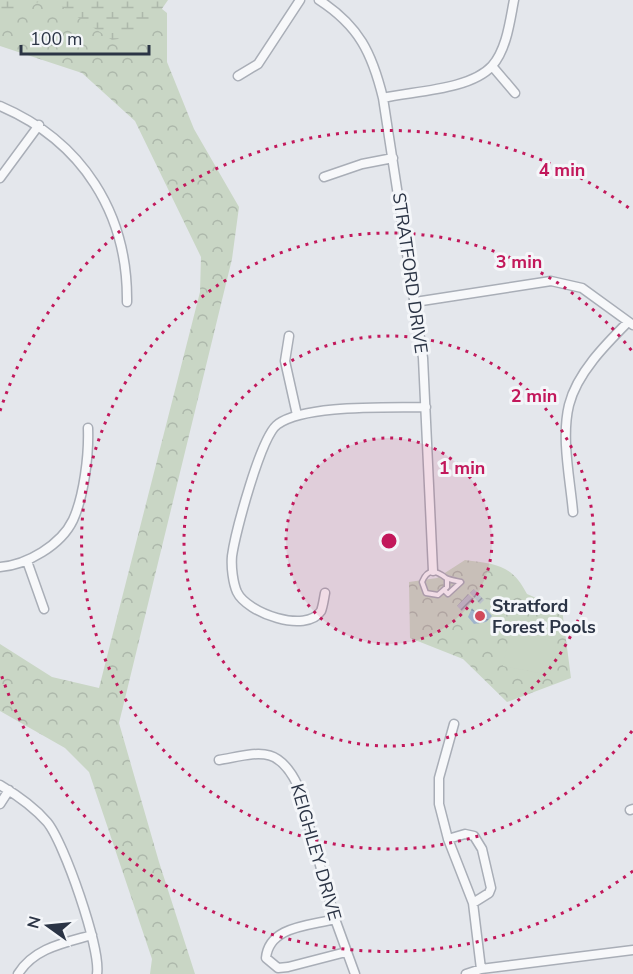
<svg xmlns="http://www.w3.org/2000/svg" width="633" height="974" viewBox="0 0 633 974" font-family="'Nunito Sans',sans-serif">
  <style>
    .forest { fill: url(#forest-crowns) }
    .wetland { fill: url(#wetland-marsh) }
    .pitch { fill: #c9d6c5 }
    .water { fill: url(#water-waves) }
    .building { fill: url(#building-hatch) }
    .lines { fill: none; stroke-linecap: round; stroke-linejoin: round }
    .lane-casing { stroke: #a9aeb7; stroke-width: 7 }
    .street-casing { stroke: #a9aeb7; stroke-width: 11 }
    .lane { stroke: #f7f8fa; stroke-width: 4 }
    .street { stroke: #f7f8fa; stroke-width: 8 }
    .ring { fill: none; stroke: #c2185b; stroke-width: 3; stroke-dasharray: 3 6 }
    .poi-dot { fill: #d1495b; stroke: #f4f6f9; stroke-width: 2 }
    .labels { text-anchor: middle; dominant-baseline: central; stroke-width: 6; stroke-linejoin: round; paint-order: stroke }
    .street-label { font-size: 18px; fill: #2b3445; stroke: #f4f6f9 }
    .poi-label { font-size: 18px; font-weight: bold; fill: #2b3445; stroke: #f4f6f9; text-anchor: start }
    .centre { fill: #c2185b; stroke: #f4f6f9; stroke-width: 3 }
    .ring-label { font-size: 18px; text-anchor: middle; font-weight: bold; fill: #c2185b; stroke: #f4f6f9; stroke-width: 6; stroke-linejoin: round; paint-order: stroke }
  </style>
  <defs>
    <pattern id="forest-crowns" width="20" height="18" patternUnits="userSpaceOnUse" patternTransform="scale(1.5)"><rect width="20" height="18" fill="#c9d6c5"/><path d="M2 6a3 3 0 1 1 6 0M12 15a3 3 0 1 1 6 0" fill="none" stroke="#adb8ab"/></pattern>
    <pattern id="wetland-marsh" width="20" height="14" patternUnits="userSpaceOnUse" patternTransform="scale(1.5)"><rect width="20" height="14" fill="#c9d6c5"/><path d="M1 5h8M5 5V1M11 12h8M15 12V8" fill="none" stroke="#adb8ab"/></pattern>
    <pattern id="water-waves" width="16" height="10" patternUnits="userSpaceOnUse" patternTransform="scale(1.5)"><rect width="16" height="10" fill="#9fb4cc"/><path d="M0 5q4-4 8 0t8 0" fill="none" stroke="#8293a7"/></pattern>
    <pattern id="building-hatch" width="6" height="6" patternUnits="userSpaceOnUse" patternTransform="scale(1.5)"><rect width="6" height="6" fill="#bbc0ca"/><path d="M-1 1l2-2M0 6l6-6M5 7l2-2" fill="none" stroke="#989da6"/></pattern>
  </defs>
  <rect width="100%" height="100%" fill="#e4e7ec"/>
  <path class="forest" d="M0 0H151L167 13V62L194 129 239 207 232 259 119 723 159 862 195 974H150L152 959 89 772 65 748 0 711V644L52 677 99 688 200 292 201 257 135 121 82 73 0 46Z
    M465 560C495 564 512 564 527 594L562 609 571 678 507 702 463 659 410 638 409 582 437 578Z"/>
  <path class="wetland" d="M0 0H41L25 11 2 16 0 15Z
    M52 0H168L157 16 136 36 112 40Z"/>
  <path class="pitch" d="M476 589 502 615 479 638 453 612Z
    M513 617 560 626 550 675 503 666Z"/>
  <path class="water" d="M472 608 477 614 486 609 492 616 486 622 474 624 468 617Z"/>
  <path class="building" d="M474 589 484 600 480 604 470 593Z
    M468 594 474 599 462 611 457 606Z"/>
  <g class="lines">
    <g class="lane-casing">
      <path id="lane" d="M445 591 448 594 461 582C457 581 450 580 446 578 437 571 428 567 422 582L426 593 438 595 447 587V579"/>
    </g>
    <g class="street-casing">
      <path id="street" d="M319 0C359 26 372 53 383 98L423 358 433 571
        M492 66 515 93
        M238 76 258 64 300 0
        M383 98C414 91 470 90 492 66 507 49 510 20 514 0
        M0 106C82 141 128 213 127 302
        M324 177 362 164 393 158
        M0 178 39 125
        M415 302 551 281 582 288 633 325
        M289 336 285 361 297 415
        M573 512C570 478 561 438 569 405 577 373 606 344 628 322
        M27 561 44 609
        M0 567C27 565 61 545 73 520 84 496 89 455 88 428
        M325 593C324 598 323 606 321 611 306 634 247 613 237 592 233 583 231 567 232 556 235 534 261 435 278 424 306 404 390 408 426 407
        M454 724 439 778V804L448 839 473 903 481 969
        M219 760C259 753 278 744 298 786L335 919 355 974
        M0 785C17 795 34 807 47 822 64 842 101 949 97 974
        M0 804 9 790
        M630 810 633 809
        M448 839 465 834 474 836 482 849 491 888 489 893 473 903
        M335 919C309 926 269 926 266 958L278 968 288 967 346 952
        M18 974C34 948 64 943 92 935
        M466 974 481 969 633 950"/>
    </g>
    <use href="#lane" class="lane"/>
    <use href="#street" class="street"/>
  </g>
  <circle cx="389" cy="541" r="103" fill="#c2185b" fill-opacity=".12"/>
  <g class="ring">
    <circle cx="389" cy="541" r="103"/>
    <circle cx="389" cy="541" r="205"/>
    <path d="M632 731A308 308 0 1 1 632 351"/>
    <path d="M633 871A410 410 0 0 1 0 671M0 411A410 410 0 0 1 633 211"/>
  </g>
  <circle class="poi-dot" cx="480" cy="616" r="6"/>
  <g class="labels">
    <g class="street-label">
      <text transform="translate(410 273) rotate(82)">STRATFORD DRIVE</text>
      <text transform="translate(316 852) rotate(74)">KEIGHLEY DRIVE</text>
    </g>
    <g class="poi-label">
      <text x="492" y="606">Stratford<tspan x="492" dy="21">Forest Pools</tspan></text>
    </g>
  </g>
  <circle cx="389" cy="541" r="9" class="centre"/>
  <g class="ring-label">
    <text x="562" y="176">4 min</text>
    <text x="519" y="268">3 min</text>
    <text x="534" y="402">2 min</text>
    <text x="462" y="474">1 min</text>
  </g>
  <g transform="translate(48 926) rotate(285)" stroke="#f4f6f9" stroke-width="4.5" paint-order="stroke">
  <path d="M0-4.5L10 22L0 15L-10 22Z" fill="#2b3445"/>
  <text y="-9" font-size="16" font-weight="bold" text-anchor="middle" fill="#2b3445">N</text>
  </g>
  <path d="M21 45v9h128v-9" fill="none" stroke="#2b3445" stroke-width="3"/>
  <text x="30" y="45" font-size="18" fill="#2b3445" stroke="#f4f6f9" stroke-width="4.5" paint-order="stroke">100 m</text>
</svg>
